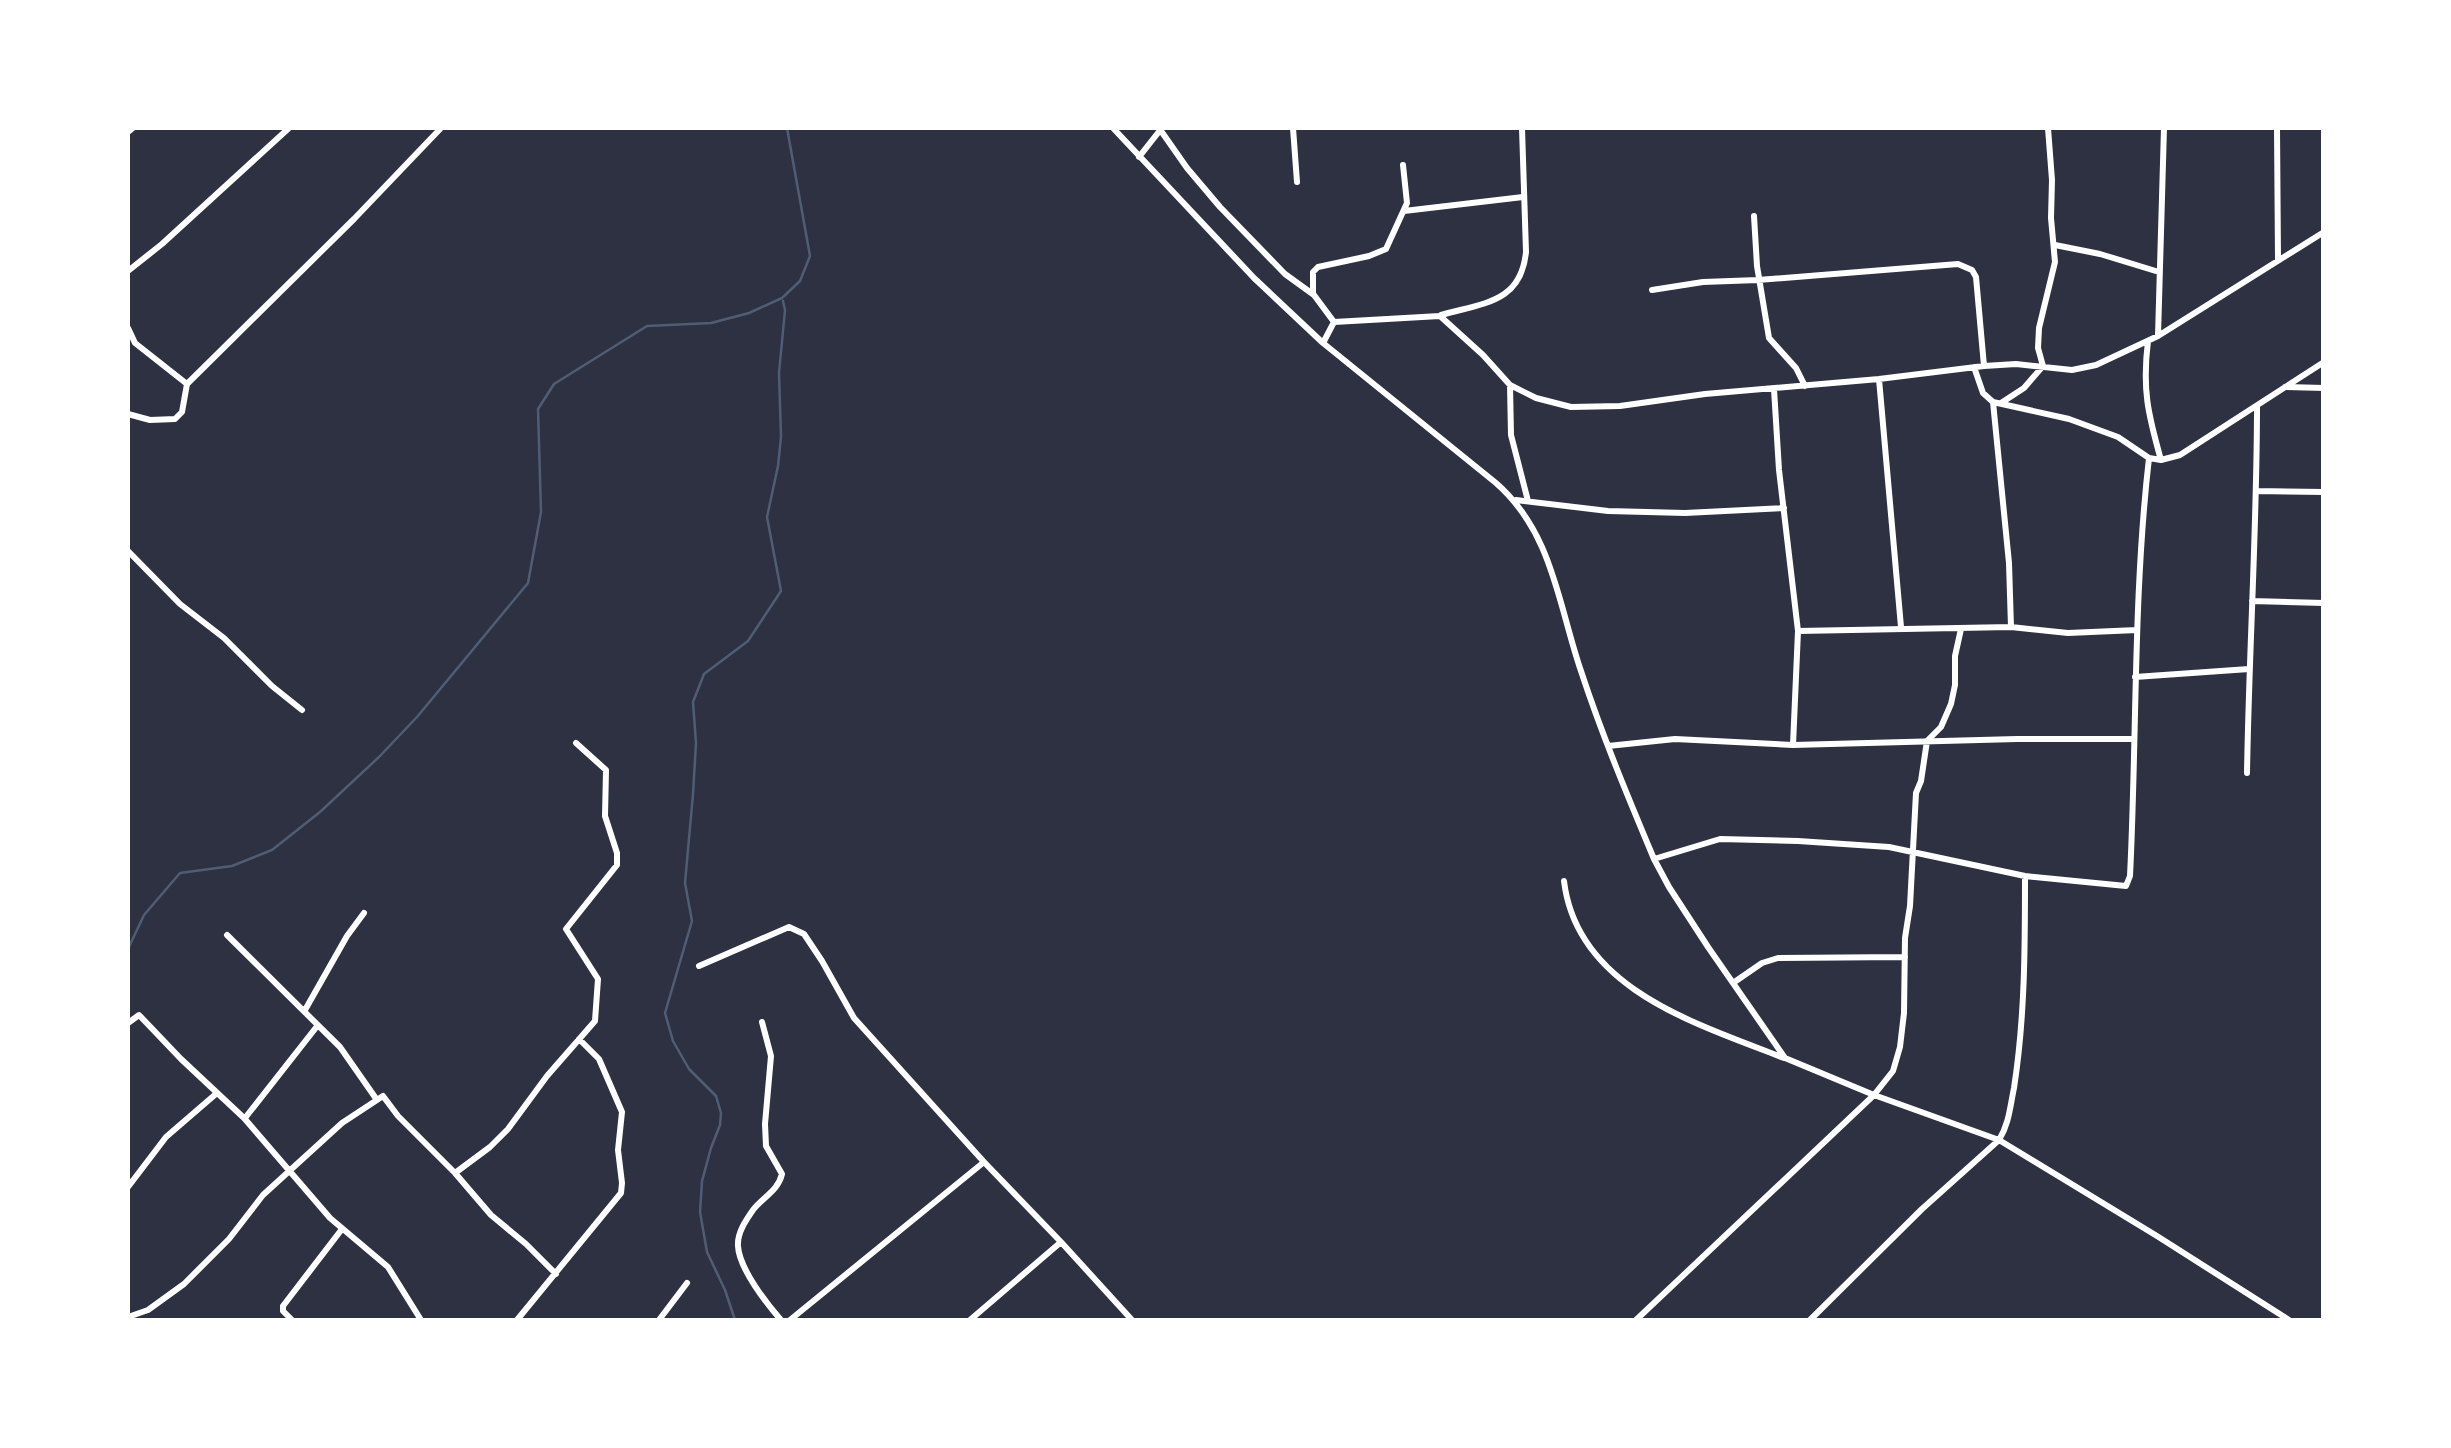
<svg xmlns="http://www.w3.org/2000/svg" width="2451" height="1448" viewBox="0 0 2451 1448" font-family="Commissioner,sans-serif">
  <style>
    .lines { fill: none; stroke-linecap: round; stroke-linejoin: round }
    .stream { stroke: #4f5d75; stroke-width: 2.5 }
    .minor { stroke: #fff; stroke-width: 6 }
  </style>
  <rect width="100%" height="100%" fill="#2d3142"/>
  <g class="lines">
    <path class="stream" d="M128 949 144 915 180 873 232 866 272 850 320 812 379 757 417 717 528 583 541 512 538 409 554 384 647 326 711 323 749 313 782 298 800 281 810 256 787 128
      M735 1320 725 1290 707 1252 700 1212 702 1181 711 1148 720 1125 721 1113 716 1096 689 1069 673 1041 665 1013 692 921 685 883 693 794 696 743 693 702 704 674 748 641 781 591 767 517 778 466 781 437 779 373 785 310 783 301"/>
    <path class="minor" d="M1113 128 1254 278 1323 343 1496 483C1553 533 1558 604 1581 671 1602 735 1628 797 1654 859L1669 887 1708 947 1785 1058 1874 1095 1999 1140 2157 1236 2289 1320
      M1159 128 1187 168 1220 207 1285 274 1314 295 1334 322 1440 316 1483 355 1510 385 1536 398 1571 407 1620 406 1705 394 1879 379 1984 366 1976 277 1972 270 1958 264 1758 280 1703 282 1652 290
      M1293 128 1297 182
      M2277 128 2278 260
      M128 132 133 128
      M1139 157 1161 129
      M1404 211 1523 197
      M1754 216 1757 266 1769 338 1796 368 1805 386
      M2055 245 2100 254 2159 272
      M128 271 162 244 289 128
      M1313 294V272L1318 267 1369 256 1386 249 1407 203 1403 165
      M1441 315C1483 303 1521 303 1526 252L1522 128
      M128 328 135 343 187 384
      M2158 336 2164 128
      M2148 341C2142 389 2148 414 2161 460
      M1323 343 1334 322
      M1984 366 2016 364 2072 370 2096 365 2158 336 2324 232
      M2043 366 2038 348 2039 328 2055 262 2051 218 2052 180 2048 128
      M1974 367 1983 393 1993 402 2069 419 2118 437 2149 458 2161 460 2180 455 2324 362
      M1879 379 1901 627
      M1510 385 1511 435 1528 501
      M2285 387 2324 388
      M1774 389 1779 470 1798 631 1793 745
      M1993 402 2009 563 2011 627
      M2001 403 2024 388 2043 366
      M128 414 150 420 175 419 182 412 187 384 354 219 441 128
      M2257 491 2324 492
      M1516 500 1608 511 1685 513 1784 508
      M128 551 180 604 224 638 272 686 302 710
      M2252 601 2324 603
      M1798 631 2011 627 2068 633 2137 630
      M2135 677 2249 669
      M1608 746 1675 739 1793 745 2017 739H2134
      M2247 773C2249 650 2257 528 2257 406
      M1654 859 1720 839 1798 841 1889 847 2025 876 2126 886 2130 876C2137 736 2133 597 2149 458
      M1564 881C1577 989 1697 1024 1784 1058
      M227 935 340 1047 377 1100
      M699 966 789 927 804 934 822 961 854 1018 984 1162 1061 1242
      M1733 983 1762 963 1778 958 1905 957
      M305 1010 347 936 364 913
      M762 1022 771 1056 765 1124 766 1146 782 1174C778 1191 763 1197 753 1210 746 1220 737 1233 738 1246 739 1268 766 1303 781 1320
      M128 1023 139 1015 181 1059 244 1118 330 1218 388 1267 421 1320
      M245 1118 318 1025
      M455 1173 490 1147 508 1129 547 1076 595 1021 598 979 566 929 617 865V853L605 816 606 770 576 743
      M128 1187 166 1137 217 1093
      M128 1317 148 1310 184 1284 229 1239 263 1195 342 1123 383 1096 398 1116 455 1173 491 1215 526 1244 556 1274
      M292 1320 283 1311V1306L342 1229
      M517 1320 621 1193 622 1183 618 1150 622 1112 599 1059 579 1039
      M659 1320 687 1283
      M790 1320 984 1162
      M970 1320 1061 1242 1132 1320
      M1636 1320 1874 1095 1893 1071 1900 1047 1904 1013 1905 938 1910 906 1916 793 1921 781 1927 741 1941 727 1951 704 1955 685V656L1961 629
      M1810 1320 1922 1209 1999 1140C2009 1124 2010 1107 2014 1088 2025 1017 2025 947 2025 876"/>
  </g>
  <rect width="2451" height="1448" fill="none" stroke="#ffffff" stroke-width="260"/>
</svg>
